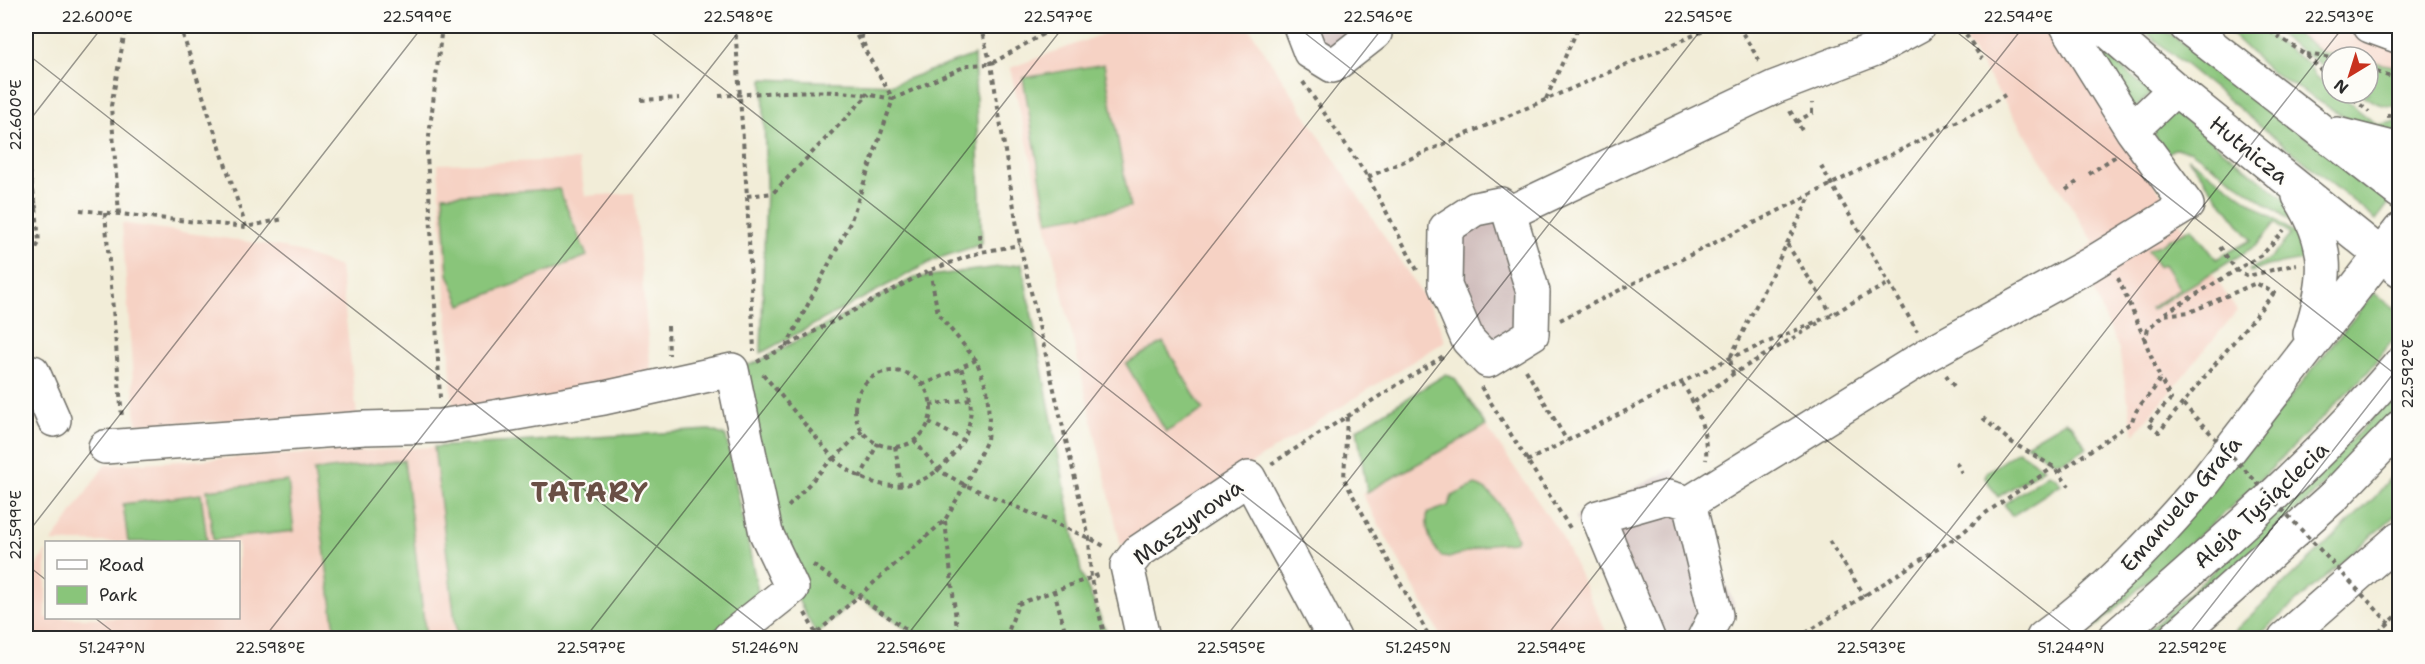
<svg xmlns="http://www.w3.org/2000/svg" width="2425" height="664" viewBox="0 0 2425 664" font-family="'Shantell Sans',sans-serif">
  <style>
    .built { fill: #f6d2c4 }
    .industrial { fill: #d1bfbe }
    .green { fill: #89c57a; stroke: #5a7852; stroke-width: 1.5 }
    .forest { fill: #6eaa6a; stroke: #4c6a4a; stroke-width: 1.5 }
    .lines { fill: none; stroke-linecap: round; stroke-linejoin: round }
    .minor-casing { stroke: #716f68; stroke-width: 36 }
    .major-casing { stroke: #716f68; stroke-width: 36 }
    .path { stroke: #716f68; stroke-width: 4; stroke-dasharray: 4.5 4.5; stroke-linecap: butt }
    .minor { stroke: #fff; stroke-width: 33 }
    .major { stroke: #fff; stroke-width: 33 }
    .path-bridge { stroke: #716f68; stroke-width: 4; stroke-dasharray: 4.5 4.5; stroke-linecap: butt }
    .ticks { fill: none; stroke: #2b2b2b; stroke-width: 1.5; stroke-opacity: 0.45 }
    .labels { text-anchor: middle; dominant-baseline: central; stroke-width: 4.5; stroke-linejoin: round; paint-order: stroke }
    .street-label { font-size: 22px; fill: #2b2b2b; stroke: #fdfcf7 }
    .district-label { font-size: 28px; font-weight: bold; letter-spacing: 1.5px; fill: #6a4f45; stroke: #fdfcf7 }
    .neatline { fill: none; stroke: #2b2b2b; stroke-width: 2 }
    .ticks-label { font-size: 15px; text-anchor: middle; fill: #2b2b2b }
  </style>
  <rect width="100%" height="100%" fill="#fdfcf7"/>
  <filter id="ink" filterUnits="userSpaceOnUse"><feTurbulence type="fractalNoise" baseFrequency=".0167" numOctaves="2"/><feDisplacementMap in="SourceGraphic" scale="12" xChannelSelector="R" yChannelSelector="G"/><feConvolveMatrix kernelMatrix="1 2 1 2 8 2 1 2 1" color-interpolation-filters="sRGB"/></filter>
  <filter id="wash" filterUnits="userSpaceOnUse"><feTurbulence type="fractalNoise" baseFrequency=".008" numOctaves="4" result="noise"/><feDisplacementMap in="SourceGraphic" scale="24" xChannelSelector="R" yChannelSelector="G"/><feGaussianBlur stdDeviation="1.35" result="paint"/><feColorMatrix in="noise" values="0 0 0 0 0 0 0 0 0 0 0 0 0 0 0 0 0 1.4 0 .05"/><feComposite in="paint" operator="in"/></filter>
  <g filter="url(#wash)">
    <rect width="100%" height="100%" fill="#f2edd8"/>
    <path class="built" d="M1125 26H1248L1436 316 1445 341 1121 546 1010 68Z
      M1956 26H2053L2237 311 2134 435 2119 350 2078 256 2094 242Z
      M2285 26H2399V67L2368 61V57H2345L2321 52Z
      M579 160 585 196 634 193 652 382 453 411 438 164Z
      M122 223 283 247 340 267 357 416 136 424Z
      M1486 426 1561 535 1609 638H1442L1362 494Z
      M434 447 456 638H26V582L46 551V618H238V542H52L105 465Z"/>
    <path class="industrial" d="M1293 26H1380L1342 75Z
      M1500 194 1543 289 1490 370 1439 225Z
      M1673 469 1696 511 1734 604 1725 638H1635L1575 518Z"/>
    <path class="green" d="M2138 26H2157L2191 48 2390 202 2376 220Z
      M2223 26H2254L2308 63 2315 76 2332 89V93H2337L2377 125 2399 121V139L2362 128 2270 71Z
      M2266 26H2285L2321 52 2345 57H2332V72Z
      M2080 34 2152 93 2131 111Z
      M974 55 982 244 936 259 761 353 766 186 763 79 893 84Z
      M2368 61 2399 67V106C2384 108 2371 102 2359 93H2368Z
      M1104 64 1130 207 1048 221 1023 78Z
      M2175 114 2182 117 2291 204 2305 231 2190 150 2174 149 2165 155 2155 137V130L2168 115Z
      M2188 158 2300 237 2304 260 2267 266 2251 273 2249 270 2271 258 2290 235 2275 223 2257 245 2151 310 2150 308 2180 289 2164 264 2159 267 2148 250 2192 228 2216 259 2251 240Z
      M559 189 587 256 461 305 448 274 443 195Z
      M1022 264 1081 572 1109 638H919L859 597 816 634 792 588 732 370 755 363 914 278Z
      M2374 293 2399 312V332L2367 373 2250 490 2083 638H2066L2274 417Z
      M1163 342 1203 410 1166 432 1126 364Z
      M1446 374 1455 379 1486 426 1367 492 1357 429Z
      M2399 389V405C2325 492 2237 564 2151 638H2140C2228 557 2320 478 2399 389Z
      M2065 421 2072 425 2087 447C2055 469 2058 464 2026 444Z
      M710 430 726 436 761 606 701 638H457L434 447Z
      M2018 451 2044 468 1998 497 1985 478 1987 472Z
      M404 460 426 637 336 638 314 471Z
      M2399 467V512L2255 638H2227L2375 497Z
      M2048 474 2055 477 2061 484 2012 516 2004 504Z
      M288 481 294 531 213 540 207 490Z
      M1475 485C1496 490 1510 521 1517 539L1515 542 1490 544 1449 558 1442 557C1431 545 1424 529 1428 513L1448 506 1452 496Z
      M201 494 207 541 128 542 123 504Z"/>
    <path class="forest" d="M26 209 31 211 34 241 26 253Z"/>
  </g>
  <g filter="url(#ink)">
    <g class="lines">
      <g class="minor-casing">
        <path id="minor" d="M1300 26 1310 52 1333 66 1375 33 1374 26
          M2102 26 2175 89 2400 270
          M2186 26 2400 192
          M2370 26 2400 37
          M2132 130 2175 89
          M2337 134 2400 150
          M2299 196C2331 246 2328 280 2310 334
          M1500 204 1509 213 1533 292 1532 334 1488 361 1468 340 1445 286 1446 228 1475 209Z
          M1509 213 1775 87 1875 49 1918 26
          M26 371 33 372 54 420
          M105 447 365 428 441 426 604 398 732 370 766 533 792 588 729 638
          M1689 503 1716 615 1704 638
          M1143 638 1127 566 1138 552 1249 478 1334 638
          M1648 638 1598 517 1668 497 1689 503 1930 353 2089 265 2187 205 2132 130 2067 26
          M2043 638C2104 594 2154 541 2204 483L2400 230
          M2285 638 2400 538"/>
      </g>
      <g class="major-casing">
        <path id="major" d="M2114 638C2213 551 2314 465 2400 364
          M2175 638 2334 496 2400 427"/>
      </g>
      <path class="path" d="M180 26 246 227
        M735 26 747 196 754 351
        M858 26 865 47
        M980 26 991 64 1020 245 1089 538 1091 579 1105 638
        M1738 26 1761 63
        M2262 26 2305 54 2332 81
        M1961 27 1982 59
        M2306 54 2332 58
        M2368 69 2400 80
        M1303 82 1368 177 1417 270
        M2347 93 2369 112
        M719 96C777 92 836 87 893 99L851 26
        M1546 99 1579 26
        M641 100 680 98
        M1790 111 1803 132
        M2387 116 2400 115
        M1796 122 1812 113V103
        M26 155 36 207 39 243 26 264
        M1821 166 1917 331
        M2089 174 2116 156
        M1368 177 1715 26
        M2066 190 2077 182
        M747 196 773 193 869 94
        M26 201 36 207 42 206
        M80 210 246 227 283 219
        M105 213 122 418
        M119 214 111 106 126 26
        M979 234 981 252
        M1787 244 1832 314
        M2220 247 2236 270 2248 276 2297 264
        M2118 278 2145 340
        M2165 313 2263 254 2284 230
        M1560 320 1986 107 2005 95
        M668 326 669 355
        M786 347 850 223 893 99 968 65 991 64 1057 26
        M757 362 930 270 981 252 1020 245
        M1526 370 1567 441
        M855 409a38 38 0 1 1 76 0a38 38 0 1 1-76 0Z
        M763 374 833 458 788 507
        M1733 374 1730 358 1811 195
        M1946 375 1956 389
        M1682 383C1697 406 1708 433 1706 460
        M922 385 962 368
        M1481 387 1570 528
        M440 398 427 154 442 26
        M1694 402 1733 374 1818 323
        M930 405 970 399
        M1347 417 1344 479 1430 638
        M1983 418 2011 442 2054 467 2069 486
        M929 422 963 440
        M914 440 938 470 965 485 1089 538 1106 547
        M895 446 901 486
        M833 458C869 491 915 499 950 458 960 446 969 432 970 417 973 399 966 384 961 367L976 360
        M834 459 862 431
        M1527 461 1730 358 1832 315 1858 299 1888 284
        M1956 462 1962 473
        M1271 464 1445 355
        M2059 472 2132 422C2136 403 2153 396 2160 378L2145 341 2148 329 2163 315 2190 312 2256 283 2274 293 2159 432 2148 423 2171 399 2160 378
        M860 478 878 443
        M945 521 958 638
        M1829 541 1865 596
        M813 565 919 638
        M1054 590 1067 638
        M805 613 816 634
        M811 638 945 520 965 485 987 440 989 418 987 388 976 360 938 314 930 270
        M1006 638 1018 604 1101 574
        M1798 638 1961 534 1987 512 2054 467
        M2372 638 2400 613
        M2393 638 2400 634"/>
      <use href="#minor" class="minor"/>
      <use href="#major" class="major"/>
      <path class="path-bridge" d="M2183 404 2389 623"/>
    </g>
  </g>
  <path class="ticks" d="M643 26 1427 638M1296 26 2080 638M1949 26 2400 378M26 53 774 638M26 125 103 26M26 535 423 26M26 564 46 580M95 618 121 638M264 638 743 26M585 638 1064 26M905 638 1384 26M1225 638 1704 26M1545 638 2024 26M1865 638 2344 26M2186 638 2400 365"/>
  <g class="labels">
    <g class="street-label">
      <text transform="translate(2249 150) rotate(39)">Hutnicza</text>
      <text transform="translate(2181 504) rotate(-49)">Emanuela Grafa</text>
      <text transform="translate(2261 505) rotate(-43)">Aleja Tysiąclecia</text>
      <text transform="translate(1188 522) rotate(-36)">Maszynowa</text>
    </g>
    <g class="district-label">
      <text x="590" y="492">TATARY</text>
    </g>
  </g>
  <rect width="2425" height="664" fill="none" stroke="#fdfcf7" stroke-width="66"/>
  <rect x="45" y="541" width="195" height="78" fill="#fdfcf7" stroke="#a9a8a5" stroke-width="1.5"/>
  <rect x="57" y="560" width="30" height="9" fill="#ffffff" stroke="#a9a8a5" stroke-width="1.5"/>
  <text x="99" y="571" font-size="18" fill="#2b2b2b">Road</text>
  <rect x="57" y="586" width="30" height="18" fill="#89c57a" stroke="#a9a8a5" stroke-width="1.5"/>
  <text x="99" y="601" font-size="18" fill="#2b2b2b">Park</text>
  <g transform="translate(2350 75) rotate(218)"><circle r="28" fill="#fdfcf7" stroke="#a9a8a5" stroke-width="1.5"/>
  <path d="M0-4.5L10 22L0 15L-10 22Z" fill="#c8321e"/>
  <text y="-9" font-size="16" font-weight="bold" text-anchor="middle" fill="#2b2b2b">N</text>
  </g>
  <rect x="33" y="33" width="2359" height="598" class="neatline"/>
  <g class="ticks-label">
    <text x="97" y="22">22.600°E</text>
    <text x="417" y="22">22.599°E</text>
    <text x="738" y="22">22.598°E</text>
    <text x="1058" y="22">22.597°E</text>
    <text x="1378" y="22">22.596°E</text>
    <text x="1698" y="22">22.595°E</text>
    <text x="2018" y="22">22.594°E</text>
    <text x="2339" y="22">22.593°E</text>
    <text transform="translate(16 115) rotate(-90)" y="5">22.600°E</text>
    <text transform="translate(2408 374) rotate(-90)" y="5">22.592°E</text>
    <text transform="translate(16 525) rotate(-90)" y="5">22.599°E</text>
    <text x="112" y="653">51.247°N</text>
    <text x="270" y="653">22.598°E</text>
    <text x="591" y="653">22.597°E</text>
    <text x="765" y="653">51.246°N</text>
    <text x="911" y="653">22.596°E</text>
    <text x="1231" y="653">22.595°E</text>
    <text x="1418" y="653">51.245°N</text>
    <text x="1551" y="653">22.594°E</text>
    <text x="1871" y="653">22.593°E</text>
    <text x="2071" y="653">51.244°N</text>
    <text x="2192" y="653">22.592°E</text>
  </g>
</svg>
